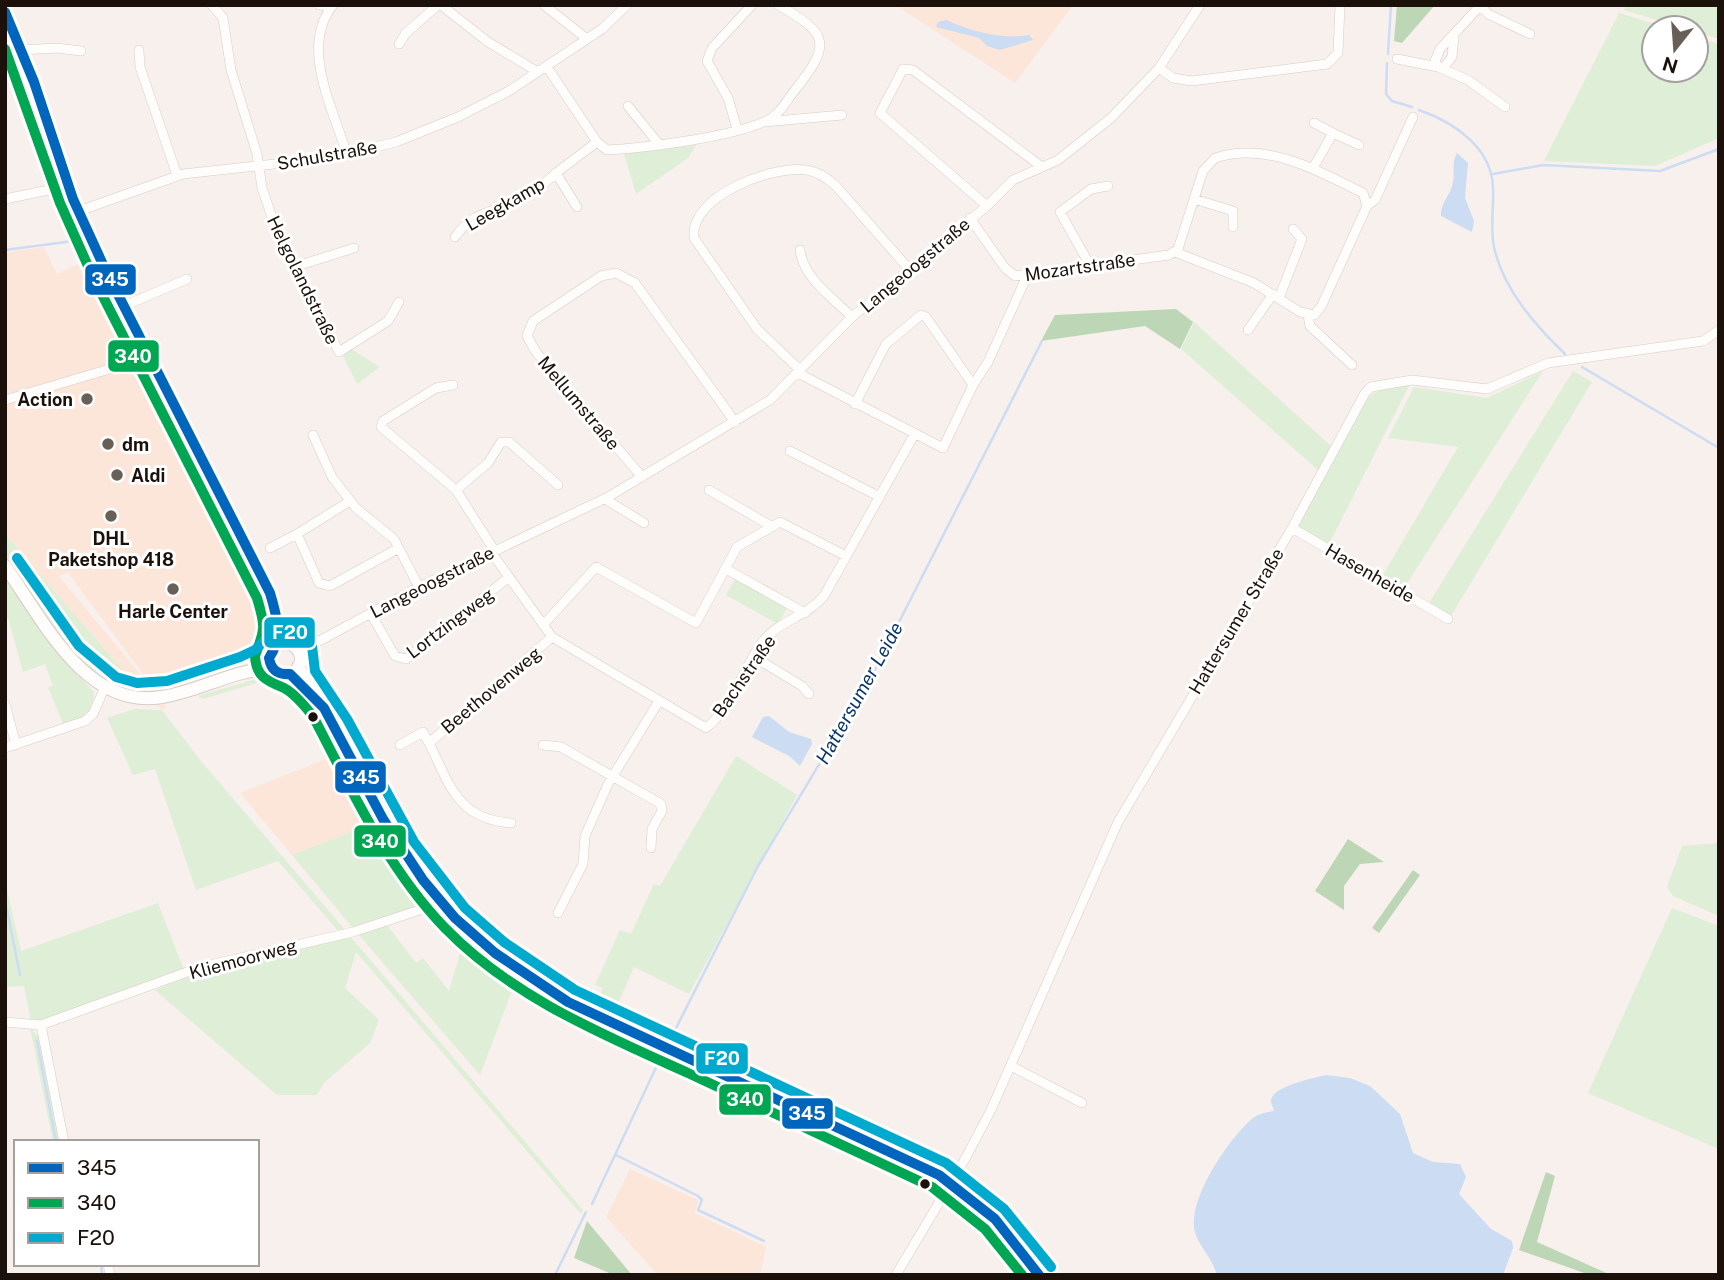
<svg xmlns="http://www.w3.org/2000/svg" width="1724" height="1280" viewBox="0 0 1724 1280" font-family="'Public Sans',sans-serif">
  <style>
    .built { fill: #fce6d9 }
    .green { fill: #deeed7 }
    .forest { fill: #bdd6b6 }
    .water { fill: #ccdcf3 }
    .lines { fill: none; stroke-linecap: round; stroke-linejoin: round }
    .stream { stroke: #ccdcf3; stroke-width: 2.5 }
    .minor-casing { stroke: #d7ccc7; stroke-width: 10 }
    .tertiary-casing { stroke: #d7ccc7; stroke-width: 12 }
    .secondary-casing { stroke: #d7ccc7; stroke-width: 14 }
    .minor { stroke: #fefdfc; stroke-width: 9 }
    .tertiary { stroke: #fefdfc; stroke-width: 10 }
    .secondary { stroke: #fefdfc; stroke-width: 12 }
    .bus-1-casing { stroke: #fff; stroke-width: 16 }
    .bus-2-casing { stroke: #fff; stroke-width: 16 }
    .bus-3-casing { stroke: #fff; stroke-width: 16 }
    .bus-1 { stroke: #0065bd; stroke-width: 10 }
    .bus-2 { stroke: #00a651; stroke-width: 10 }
    .bus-3 { stroke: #00a9ce; stroke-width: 10 }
    .poi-dot { fill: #695f59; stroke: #fff; stroke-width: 2.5 }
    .bus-dot { fill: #1c110a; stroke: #fff; stroke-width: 2.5 }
    .labels { text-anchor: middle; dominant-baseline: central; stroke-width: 6; stroke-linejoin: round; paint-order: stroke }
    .street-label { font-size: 18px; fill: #1c110a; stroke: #fff }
    .poi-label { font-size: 18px; font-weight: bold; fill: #1c110a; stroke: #fff; text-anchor: start }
    .water-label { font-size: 19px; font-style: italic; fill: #093567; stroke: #fff }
    .line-badge { stroke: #fff; stroke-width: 2.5 }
    .badge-label { font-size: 19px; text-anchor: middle; font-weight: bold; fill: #fff }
  </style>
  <rect width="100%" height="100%" fill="#f8f0ec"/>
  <path class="built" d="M895 5H1073L1015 83Z
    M44 247 57 274 94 257 144 366 262 601 268 629 254 655 155 690 68 573 59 576 167 707 162 710 137 687 5 534V253Z
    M339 754 374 823 292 855 240 793Z
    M630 1169 698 1200 695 1213 766 1247 760 1275H658L606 1217Z"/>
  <path class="green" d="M1626 5H1719V39L1696 32V28H1684L1624 10Z
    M1619 13 1668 28H1654V70H1696V37L1719 44V138L1655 166 1544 161Z
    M696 145 688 158 636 194 624 154Z
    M1194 322 1331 446 1318 470 1181 349Z
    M351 349 380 367 357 384 343 356Z
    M1543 371 1404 588 1383 575 1458 447 1388 438 1414 387 1487 398Z
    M1573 371 1592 382 1451 616 1429 603Z
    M1410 384 1329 544 1298 527 1358 408C1374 389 1386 387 1410 384Z
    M5 534 137 687 143 692 113 685 98 677 71 650 5 560Z
    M5 577 79 676 94 692C94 710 80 725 63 724L48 687 53 686 45 664 23 672 8 618 5 619Z
    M735 579 787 608 778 624 726 595Z
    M263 677 290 686 336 748 332 750 289 692 260 682 203 699 198 696Z
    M134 709 162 710 200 760 346 931 339 932 278 861 196 890 155 769 133 775 107 718Z
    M736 756 797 795 689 994 634 967 613 1015 593 1008 603 988 595 985 620 930 631 934 654 884 660 886Z
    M374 823 387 846 430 904 353 928 292 855Z
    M1719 843V916L1673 896 1667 887 1682 846Z
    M5 882 21 951 158 903 184 970 42 1020 31 1021 24 986 5 987Z
    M1672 908 1719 926V1149L1588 1093Z
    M387 925 416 963 423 958 449 991 464 940 516 982 656 1057 654 1062 513 988 480 1075 358 934Z
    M350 936 583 1210 581 1214 356 952 345 988 379 1020 370 1043 324 1083 317 1095H277L155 990 205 970Z
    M30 1027 40 1039 60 1142H53Z"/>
  <path class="forest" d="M1397 5H1435L1402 43 1394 41Z
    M1176 309 1193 322 1180 349 1145 326 1041 341 1055 315Z
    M1348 839 1384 862 1360 864 1344 886V910L1315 891Z
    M1413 870 1420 875 1379 933 1372 928Z
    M1546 1172 1555 1176 1537 1242 1611 1275H1590L1519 1250Z
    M587 1221 632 1275H614L574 1258Z"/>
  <path class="water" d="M946 20C970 31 1002 40 1029 35L1033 40 1000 50 987 46 979 38 936 27 938 22Z
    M1457 153 1468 163 1465 198 1474 221 1472 232 1441 216C1440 203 1451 195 1453 182 1455 172 1451 163 1457 153Z
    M769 716 789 732 811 739 812 744 800 766 789 756 752 737 763 717Z
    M1326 1075 1350 1078 1370 1086 1400 1114 1413 1153 1433 1162 1460 1164 1466 1177 1459 1194 1491 1229 1512 1241 1513 1248 1503 1275H1217C1212 1256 1195 1243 1194 1226 1191 1195 1229 1138 1253 1118 1258 1114 1267 1112 1274 1111 1273 1107 1271 1104 1271 1101 1271 1086 1315 1078 1326 1075Z"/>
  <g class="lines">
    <path class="stream" d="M1388 54 1391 5
      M1387 63 1386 94 1392 101 1412 107
      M1419 110C1453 122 1492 147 1493 188 1494 207 1490 228 1494 247 1503 289 1535 325 1565 354
      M1493 174 1543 165 1660 171 1719 149
      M5 250 81 240
      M1582 367 1719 448
      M5 900 20 975
      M37 1041 56 1142
      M669 1042 758 866 868 683 1042 341
      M616 1155 698 1196 702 1200 698 1210 764 1241
      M592 1204 660 1059
      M101 1264 102 1275
      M555 1275 586 1212"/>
    <g class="minor-casing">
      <path id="minor" d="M212 5 223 18 231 70 257 154 262 188 276 229 339 352 388 321 399 302
        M319 5 331 6
        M333 5C299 47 334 110 347 155
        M441 5 488 42 538 72
        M544 5 587 39
        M1480 5 1488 14 1530 34
        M1479 7 1440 49 1435 61 1438 67 1468 80 1505 107
        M399 44 406 33 438 5
        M20 50 57 48 81 51
        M139 50 140 67 177 175
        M1397 59 1438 67
        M547 67 597 142 607 150C646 148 731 137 766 121 780 115 786 101 795 90 831 45 830 34 778 5
        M1159 68 1173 78 1192 81 1327 64 1338 53 1340 5
        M1443 68 1452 57 1454 36
        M628 106 658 143
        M764 122 842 115
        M1314 123 1333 133
        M737 129 728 98 707 61 712 48 752 5
        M1313 168 1333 133 1359 145
        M5 199 68 186
        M1194 199 1233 211V227
        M987 206 880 113 903 69 913 70 1042 167
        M577 207 556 173 597 142
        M79 211 183 174 329 158 396 142 458 117 509 91 602 29 627 5
        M970 218 1005 268 1015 276 1169 255 1178 249 1203 171 1215 158C1267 141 1319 171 1363 193L1367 206 1375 200 1413 117
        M455 237C470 216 483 214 505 206 521 200 544 185 556 173
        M800 250C803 278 833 298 852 317
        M1175 252 1254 283 1300 312 1314 315 1321 307 1367 206
        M294 267 354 248
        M1091 267 1060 212 1091 189 1108 186
        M1279 298 1302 239 1293 229
        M124 306 187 279
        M1308 315 1310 326 1352 365
        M1248 330 1273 294
        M801 371 757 329 694 238C689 196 772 165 807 170 819 172 827 178 835 185L909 269
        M798 373 943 448 973 385 988 362 1027 276
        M453 385 436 388 383 421 381 427 456 490 494 550
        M5 400 150 357
        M855 404 886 344 921 315 926 317 973 385
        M313 435 332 477 356 508 394 539 419 587
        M790 451 880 497
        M642 477 536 352 527 336 533 321 601 276 616 273 635 283 735 422
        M456 490 488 463 501 442H509L558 485
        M709 490 771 526
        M605 499 644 523
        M350 501 297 534 319 583 330 586 399 548
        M1292 528 1448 619
        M270 548 297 534
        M491 552 552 637 706 728C730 710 745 665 763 641 779 621 807 616 824 596L914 435
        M726 569 805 613
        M371 614 395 656 406 659 509 577
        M544 624 596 567 696 623 737 547 780 522 846 556
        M299 652 419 587 608 497 770 400 852 317 987 206 1013 180 1058 160 1111 118 1159 68 1200 5
        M754 657 802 686 809 694
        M5 704 16 745
        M400 745 423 732 429 743
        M543 745 561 747 661 804 662 811 652 829 651 848
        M5 748 85 721 93 714 105 687
        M511 823C457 819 450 785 429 743L552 637
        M558 913 583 864 585 836 608 784 659 701
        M5 1022 41 1025 201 967 353 932 441 903
        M41 1025 64 1142
        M1011 1066 1082 1103
        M108 1264 110 1275
        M896 1275 965 1159 991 1110 1118 822 1292 528 1365 393 1371 387 1412 380 1487 389 1548 363 1703 341 1719 330"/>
    </g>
    <g class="tertiary-casing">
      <path id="tertiary" d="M5 11 34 82 73 199 105 269 270 593 287 644
        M277 620V646"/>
    </g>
    <g class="secondary-casing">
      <path id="secondary" d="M5 566C42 618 85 710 162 697 200 691 233 670 272 668
        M269 659a16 16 0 1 1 32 0a16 16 0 1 1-32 0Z
        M298 667 335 726 402 850 455 918 495 953 568 1002 939 1175C981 1202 1012 1233 1039 1275"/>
    </g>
    <use href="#minor" class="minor"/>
    <use href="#tertiary" class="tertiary"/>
    <use href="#secondary" class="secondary"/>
    <g class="bus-1-casing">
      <path id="bus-1" d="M5 12 34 82 73 199 105 269 270 593C277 616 283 638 269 658 271 670 278 675 290 674L324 708 383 819 423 880 455 918 495 953 568 1002 939 1175 995 1219 1039 1275"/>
    </g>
    <g class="bus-2-casing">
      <path id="bus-2" d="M5 49 60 203 92 275 257 598C266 628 265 629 255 656 256 677 267 681 284 688 294 693 311 712 316 722 353 793 388 869 445 928 512 997 602 1034 688 1073 769 1111 851 1149 932 1187L985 1229 1022 1275"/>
    </g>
    <g class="bus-3-casing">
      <path id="bus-3" d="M17 558 79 646 116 677 137 683 167 681 240 657 255 650 273 632 300 633 312 646 315 671 347 719 414 842 465 908 504 942 575 990 946 1163 1004 1209 1051 1267"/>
    </g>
    <use href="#bus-1" class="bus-1"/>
    <use href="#bus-2" class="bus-2"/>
    <use href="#bus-3" class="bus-3"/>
  </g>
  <g class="poi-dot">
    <circle cx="87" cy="399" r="7"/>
    <circle cx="108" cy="444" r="7"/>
    <circle cx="117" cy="475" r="7"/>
    <circle cx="111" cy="516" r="7"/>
    <circle cx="173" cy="589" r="7"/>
  </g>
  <g class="bus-dot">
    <circle cx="313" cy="717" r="6"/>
    <circle cx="925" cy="1184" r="6"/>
  </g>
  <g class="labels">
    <g class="street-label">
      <text transform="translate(327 155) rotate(-10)">Schulstraße</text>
      <text transform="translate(505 204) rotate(-30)">Leegkamp</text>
      <text transform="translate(915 265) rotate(-40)">Langeoogstraße</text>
      <text transform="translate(1080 267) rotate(-8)">Mozartstraße</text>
      <text transform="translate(303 280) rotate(64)">Helgolandstraße</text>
      <text transform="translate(579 403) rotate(50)">Mellumstraße</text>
      <text transform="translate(1370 573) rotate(30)">Hasenheide</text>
      <text transform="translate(432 582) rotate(-27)">Langeoogstraße</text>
      <text transform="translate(1236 621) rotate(-59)">Hattersumer Straße</text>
      <text transform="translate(450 623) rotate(-37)">Lortzingweg</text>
      <text transform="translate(744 676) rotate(-55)">Bachstraße</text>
      <text transform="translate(491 690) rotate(-40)">Beethovenweg</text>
      <text transform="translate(243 959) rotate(-15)">Kliemoorweg</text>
    </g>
    <g class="poi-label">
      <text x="73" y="399" text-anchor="end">Action</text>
      <text x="122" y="444">dm</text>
      <text x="131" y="475">Aldi</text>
      <text x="111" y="538" text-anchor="middle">DHL<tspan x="111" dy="21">Paketshop 418</tspan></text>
      <text x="173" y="611" text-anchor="middle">Harle Center</text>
    </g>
    <g class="water-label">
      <text transform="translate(859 693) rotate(-61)">Hattersumer Leide</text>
    </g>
  </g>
  <g class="line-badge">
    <rect x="84" y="263" width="53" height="33" rx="7" fill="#0065bd"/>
    <rect x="107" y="339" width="53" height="34" rx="7" fill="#00a651"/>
    <rect x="263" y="616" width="53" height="33" rx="7" fill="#00a9ce"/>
    <rect x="334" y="760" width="53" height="34" rx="7" fill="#0065bd"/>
    <rect x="353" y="824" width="54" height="34" rx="7" fill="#00a651"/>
    <rect x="695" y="1042" width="54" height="33" rx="7" fill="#00a9ce"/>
    <rect x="718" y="1083" width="54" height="33" rx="7" fill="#00a651"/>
    <rect x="781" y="1097" width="53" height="33" rx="7" fill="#0065bd"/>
  </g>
  <g class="badge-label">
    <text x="110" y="286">345</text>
    <text x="133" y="363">340</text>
    <text x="290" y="639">F20</text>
    <text x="361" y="784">345</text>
    <text x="380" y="848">340</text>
    <text x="722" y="1065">F20</text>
    <text x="745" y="1106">340</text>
    <text x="807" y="1120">345</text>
  </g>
  <rect width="1724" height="1280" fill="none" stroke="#1c110a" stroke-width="14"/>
  <rect x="14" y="1140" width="245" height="126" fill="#ffffff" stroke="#a4a09d" stroke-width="2"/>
  <rect x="28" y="1163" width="35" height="10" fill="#0065bd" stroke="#a4a09d" stroke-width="2"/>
  <text x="77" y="1175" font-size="21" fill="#1c110a">345</text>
  <rect x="28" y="1198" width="35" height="10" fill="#00a651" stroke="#a4a09d" stroke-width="2"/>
  <text x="77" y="1210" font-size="21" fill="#1c110a">340</text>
  <rect x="28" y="1233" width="35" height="10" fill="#00a9ce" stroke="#a4a09d" stroke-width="2"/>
  <text x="77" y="1245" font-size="21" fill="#1c110a">F20</text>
  <g transform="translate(1675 49) rotate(197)"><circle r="33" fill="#ffffff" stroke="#a4a09d" stroke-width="2"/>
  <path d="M0-5L12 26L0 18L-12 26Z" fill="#695f59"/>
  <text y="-10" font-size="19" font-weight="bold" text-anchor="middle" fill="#1c110a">N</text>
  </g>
</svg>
